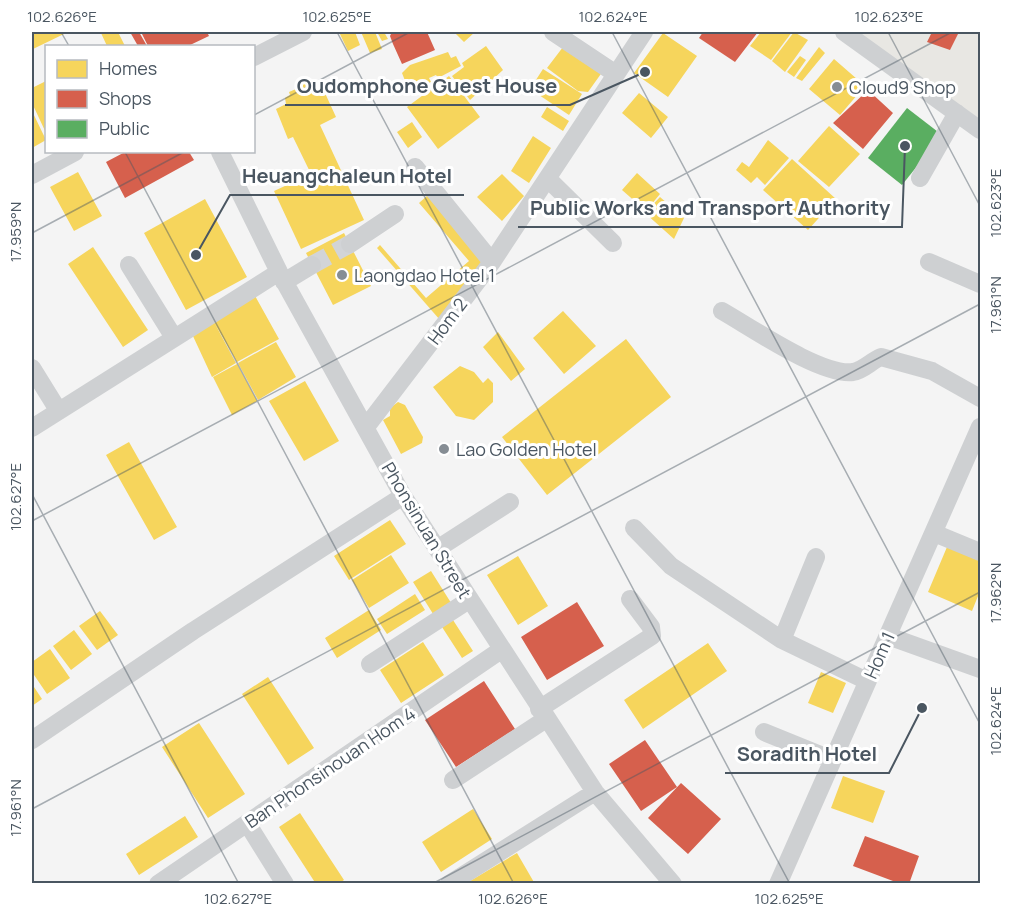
<svg xmlns="http://www.w3.org/2000/svg" width="1012" height="915" viewBox="0 0 1012 915" font-family="Manrope,sans-serif">
  <style>
    .commercial { fill: #e8e7e3 }
    .homes { fill: #f6d55c }
    .shops { fill: #d6604d }
    .public { fill: #5aae61 }
    .lines { fill: none; stroke-linecap: round; stroke-linejoin: round }
    .minor-tunnel { stroke: #d2d4d7; stroke-width: 18; stroke-dasharray: 18 9; stroke-linecap: butt }
    .minor { stroke: #ced0d2; stroke-width: 18 }
    .ticks { fill: none; stroke: #4a5661; stroke-width: 1.5; stroke-opacity: 0.45 }
    .poi-dot { fill: #868d94; stroke: #fff; stroke-width: 2 }
    .labels { text-anchor: middle; dominant-baseline: central; stroke-width: 6; stroke-linejoin: round; paint-order: stroke }
    .poi-label { font-size: 18px; fill: #4a5661; stroke: #fff; text-anchor: start }
    .street-label { font-size: 18px; fill: #4a5661; stroke: #fff }
    .leader { fill: none; stroke: #4a5661; stroke-width: 2 }
    .callout-dot { fill: #4a5661; stroke: #fff; stroke-width: 2 }
    .callout-label { font-size: 20px; text-anchor: middle; font-weight: bold; fill: #4a5661; stroke: #fff; stroke-width: 6; stroke-linejoin: round; paint-order: stroke }
    .neatline { fill: none; stroke: #4a5661; stroke-width: 2 }
    .ticks-label { font-size: 15px; text-anchor: middle; fill: #4a5661 }
  </style>
  <rect width="100%" height="100%" fill="#f4f4f4"/>
  <path class="commercial" d="M838 32H980V135Z"/>
  <path class="homes" d="M32 32H62L64 34 33 49Z
    M104 32H118L125 46H107L101 33Z
    M339 32H355L360 45 348 51Z
    M361 32H375L382 49 370 53Z
    M377 32H384L388 39 382 41Z
    M454 32H475L464 42Z
    M761 32H792L771 60 750 46Z
    M794 32 808 40 785 72 772 61Z
    M663 33 697 56 668 97 634 73Z
    M486 46 503 70 470 100 452 76 464 67 462 63Z
    M563 47 603 71 588 92 578 91 547 68Z
    M819 47 825 53 802 81 796 78Z
    M448 52 451 58 456 56 461 66 438 78 436 75 429 78 431 82 409 91 402 73 410 65Z
    M800 56 806 60 794 77 787 72Z
    M834 59 865 86 840 115 809 89Z
    M543 69 582 94 569 115 530 89Z
    M449 76 480 117 438 149 407 107Z
    M319 80 336 117 320 125 364 220 301 249 274 191 311 174 293 137 288 139 276 109 286 104 285 98 290 95 289 92 303 86V83Z
    M46 81V133L32 103V88Z
    M639 93 668 117 651 138 622 113Z
    M547 107 569 121 563 131 541 117Z
    M32 111 46 140 32 148Z
    M412 122 422 137 408 148 397 132Z
    M829 126 860 154 829 187 798 161Z
    M533 136 551 148 529 183 511 171Z
    M768 140 789 158 765 185 757 177 751 183 736 170 742 162 749 167Z
    M792 159 836 199 808 230 763 190Z
    M78 172 102 216 74 231 50 187Z
    M637 173 660 194 646 211 622 190Z
    M502 174 524 196 502 221 477 197Z
    M428 195 489 266 453 297 458 304 440 320 377 248 380 245 426 298 469 261 419 203Z
    M660 197 684 218 674 239 645 213Z
    M205 199 247 277 186 310 144 233Z
    M344 233 371 286 333 305 306 253Z
    M93 247 148 330 123 347 68 264Z
    M254 294 279 339 237 362 214 322 236 363 212 377 192 334Z
    M563 311 596 346 564 374 533 338Z
    M498 332 525 369 511 381 483 347Z
    M626 339 671 397 547 495 502 437Z
    M276 342 296 377 258 400 238 363Z
    M237 364 257 401 232 415 213 377Z
    M460 366 474 372 483 383 488 378 493 383V402L474 420 456 416 433 387Z
    M305 381 339 441 304 461 269 401Z
    M398 402 405 405 423 437 422 443 401 454 383 420 390 416V408Z
    M129 442 177 527 154 540 106 455Z
    M390 520 406 544 349 580 334 556Z
    M947 547 980 561V591L972 611 928 592Z
    M391 555 409 583 369 608 352 580Z
    M518 556 548 606 518 625 487 575Z
    M431 571 453 606 435 617 413 582Z
    M415 594 425 610 387 634 377 619Z
    M369 610 381 630 337 658 325 638Z
    M100 611 118 635 97 650 79 626Z
    M453 620 473 651 462 658 442 627Z
    M74 630 92 654 71 670 53 646Z
    M423 642 444 675 401 703 380 670Z
    M708 643 727 671 643 729 624 700Z
    M50 649 70 678 47 694 32 672V662Z
    M821 672 846 683 833 713 808 703Z
    M268 677 314 748 288 765 242 694Z
    M32 684 42 699 32 706Z
    M199 723 245 794 208 818 162 747Z
    M843 776 885 791 873 823 831 808Z
    M473 809 492 839 441 872 422 842Z
    M300 813 344 880 338 884H316L279 827Z
    M185 816 198 837 139 875 126 854Z
    M517 853 535 884H465Z"/>
  <path class="shops" d="M130 32H139L147 46H138Z
    M141 32H207L209 36 188 46H148Z
    M392 32H427L435 50 402 64 393 44 390 36Z
    M703 32H758L735 62 699 38Z
    M932 32H959L950 50 927 42Z
    M868 90 893 113 863 149 833 123Z
    M125 152H189L194 160 125 198 106 162Z
    M577 602 604 646 547 680 521 637Z
    M484 681 515 729 456 767 425 720Z
    M645 740 677 787 641 811 609 764Z
    M681 783 721 819 688 854 648 818Z
    M865 836 919 856 909 884H901L853 866Z"/>
  <path class="public" d="M907 108 942 135 902 185 868 158Z"/>
  <g class="lines">
    <path class="minor-tunnel" d="M312 265 350 244"/>
    <path class="minor" d="M553 32 616 74
      M844 32 980 130
      M254 57 303 32
      M220 152 279 272 403 496 595 792 673 884
      M415 167 492 262
      M32 175 75 152
      M920 178 957 113
      M548 179 613 243
      M350 244 395 214
      M929 262 980 284
      M129 265 173 336
      M284 282 312 265
      M722 311C752 328 821 376 853 372 864 370 871 361 881 357L932 371 980 398
      M32 368 58 410
      M366 427 492 262 644 32
      M32 428 279 272
      M634 528 671 566 782 640 867 681
      M934 533 980 552
      M437 549 510 502
      M888 636 980 669
      M782 640 816 557
      M370 664 469 600
      M539 709 652 636 651 627 630 599
      M764 732 833 760
      M32 740 193 631 403 496
      M453 780 546 719
      M247 823 285 884
      M158 884 501 650
      M449 884 595 792
      M778 884 980 427"/>
  </g>
  <path class="ticks" d="M61 32 69 46M337 32 790 884M612 32 980 724M888 32 980 206M254 115 410 32M125 152 514 884M32 233 184 152M32 494 239 884M32 521 952 32M32 809 980 304M432 884 980 592M974 884 980 880"/>
  <g class="poi-dot">
    <circle cx="837" cy="87" r="6"/>
    <circle cx="342" cy="275" r="6"/>
    <circle cx="444" cy="449" r="6"/>
  </g>
  <g class="labels">
    <g class="poi-label">
      <text x="849" y="87">Cloud9 Shop</text>
      <text x="354" y="275">Laongdao Hotel 1</text>
      <text x="456" y="449">Lao Golden Hotel</text>
    </g>
    <g class="street-label">
      <text transform="translate(447 321) rotate(-53)">Hom 2</text>
      <text transform="translate(427 530) rotate(59)">Phonsinuan Street</text>
      <text transform="translate(879 655) rotate(-66)">Hom 1</text>
      <text transform="translate(330 767) rotate(-34)">Ban Phonsinouan Hom 4</text>
    </g>
  </g>
  <path class="leader" d="M645 72L570 105H285M196 255L230 195H464M905 146L902 227H518M922 708L889 773H725"/>
  <g class="callout-dot">
    <circle cx="645" cy="72" r="6"/>
    <circle cx="196" cy="255" r="6"/>
    <circle cx="905" cy="146" r="6"/>
    <circle cx="922" cy="708" r="6"/>
  </g>
  <g class="callout-label">
    <text x="427" y="93">Oudomphone Guest House</text>
    <text x="347" y="183">Heuangchaleun Hotel</text>
    <text x="710" y="215">Public Works and Transport Authority</text>
    <text x="807" y="761">Soradith Hotel</text>
  </g>
  <rect width="1012" height="915" fill="none" stroke="#ffffff" stroke-width="66"/>
  <rect x="45" y="45" width="210" height="108" fill="#ffffff" stroke="#b7bbc0" stroke-width="1.5"/>
  <rect x="57" y="60" width="30" height="18" fill="#f6d55c" stroke="#b7bbc0" stroke-width="1.5"/>
  <text x="99" y="75" font-size="18" fill="#4a5661">Homes</text>
  <rect x="57" y="90" width="30" height="18" fill="#d6604d" stroke="#b7bbc0" stroke-width="1.5"/>
  <text x="99" y="105" font-size="18" fill="#4a5661">Shops</text>
  <rect x="57" y="120" width="30" height="18" fill="#5aae61" stroke="#b7bbc0" stroke-width="1.5"/>
  <text x="99" y="135" font-size="18" fill="#4a5661">Public</text>
  <rect x="33" y="33" width="946" height="849" class="neatline"/>
  <g class="ticks-label">
    <text x="62" y="22">102.626°E</text>
    <text x="337" y="22">102.625°E</text>
    <text x="613" y="22">102.624°E</text>
    <text x="889" y="22">102.623°E</text>
    <text transform="translate(996 203) rotate(-90)" y="5">102.623°E</text>
    <text transform="translate(16 232) rotate(-90)" y="5">17.959°N</text>
    <text transform="translate(996 305) rotate(-90)" y="5">17.961°N</text>
    <text transform="translate(16 497) rotate(-90)" y="5">102.627°E</text>
    <text transform="translate(996 593) rotate(-90)" y="5">17.962°N</text>
    <text transform="translate(996 721) rotate(-90)" y="5">102.624°E</text>
    <text transform="translate(16 808) rotate(-90)" y="5">17.961°N</text>
    <text x="238" y="904">102.627°E</text>
    <text x="513" y="904">102.626°E</text>
    <text x="789" y="904">102.625°E</text>
  </g>
</svg>
